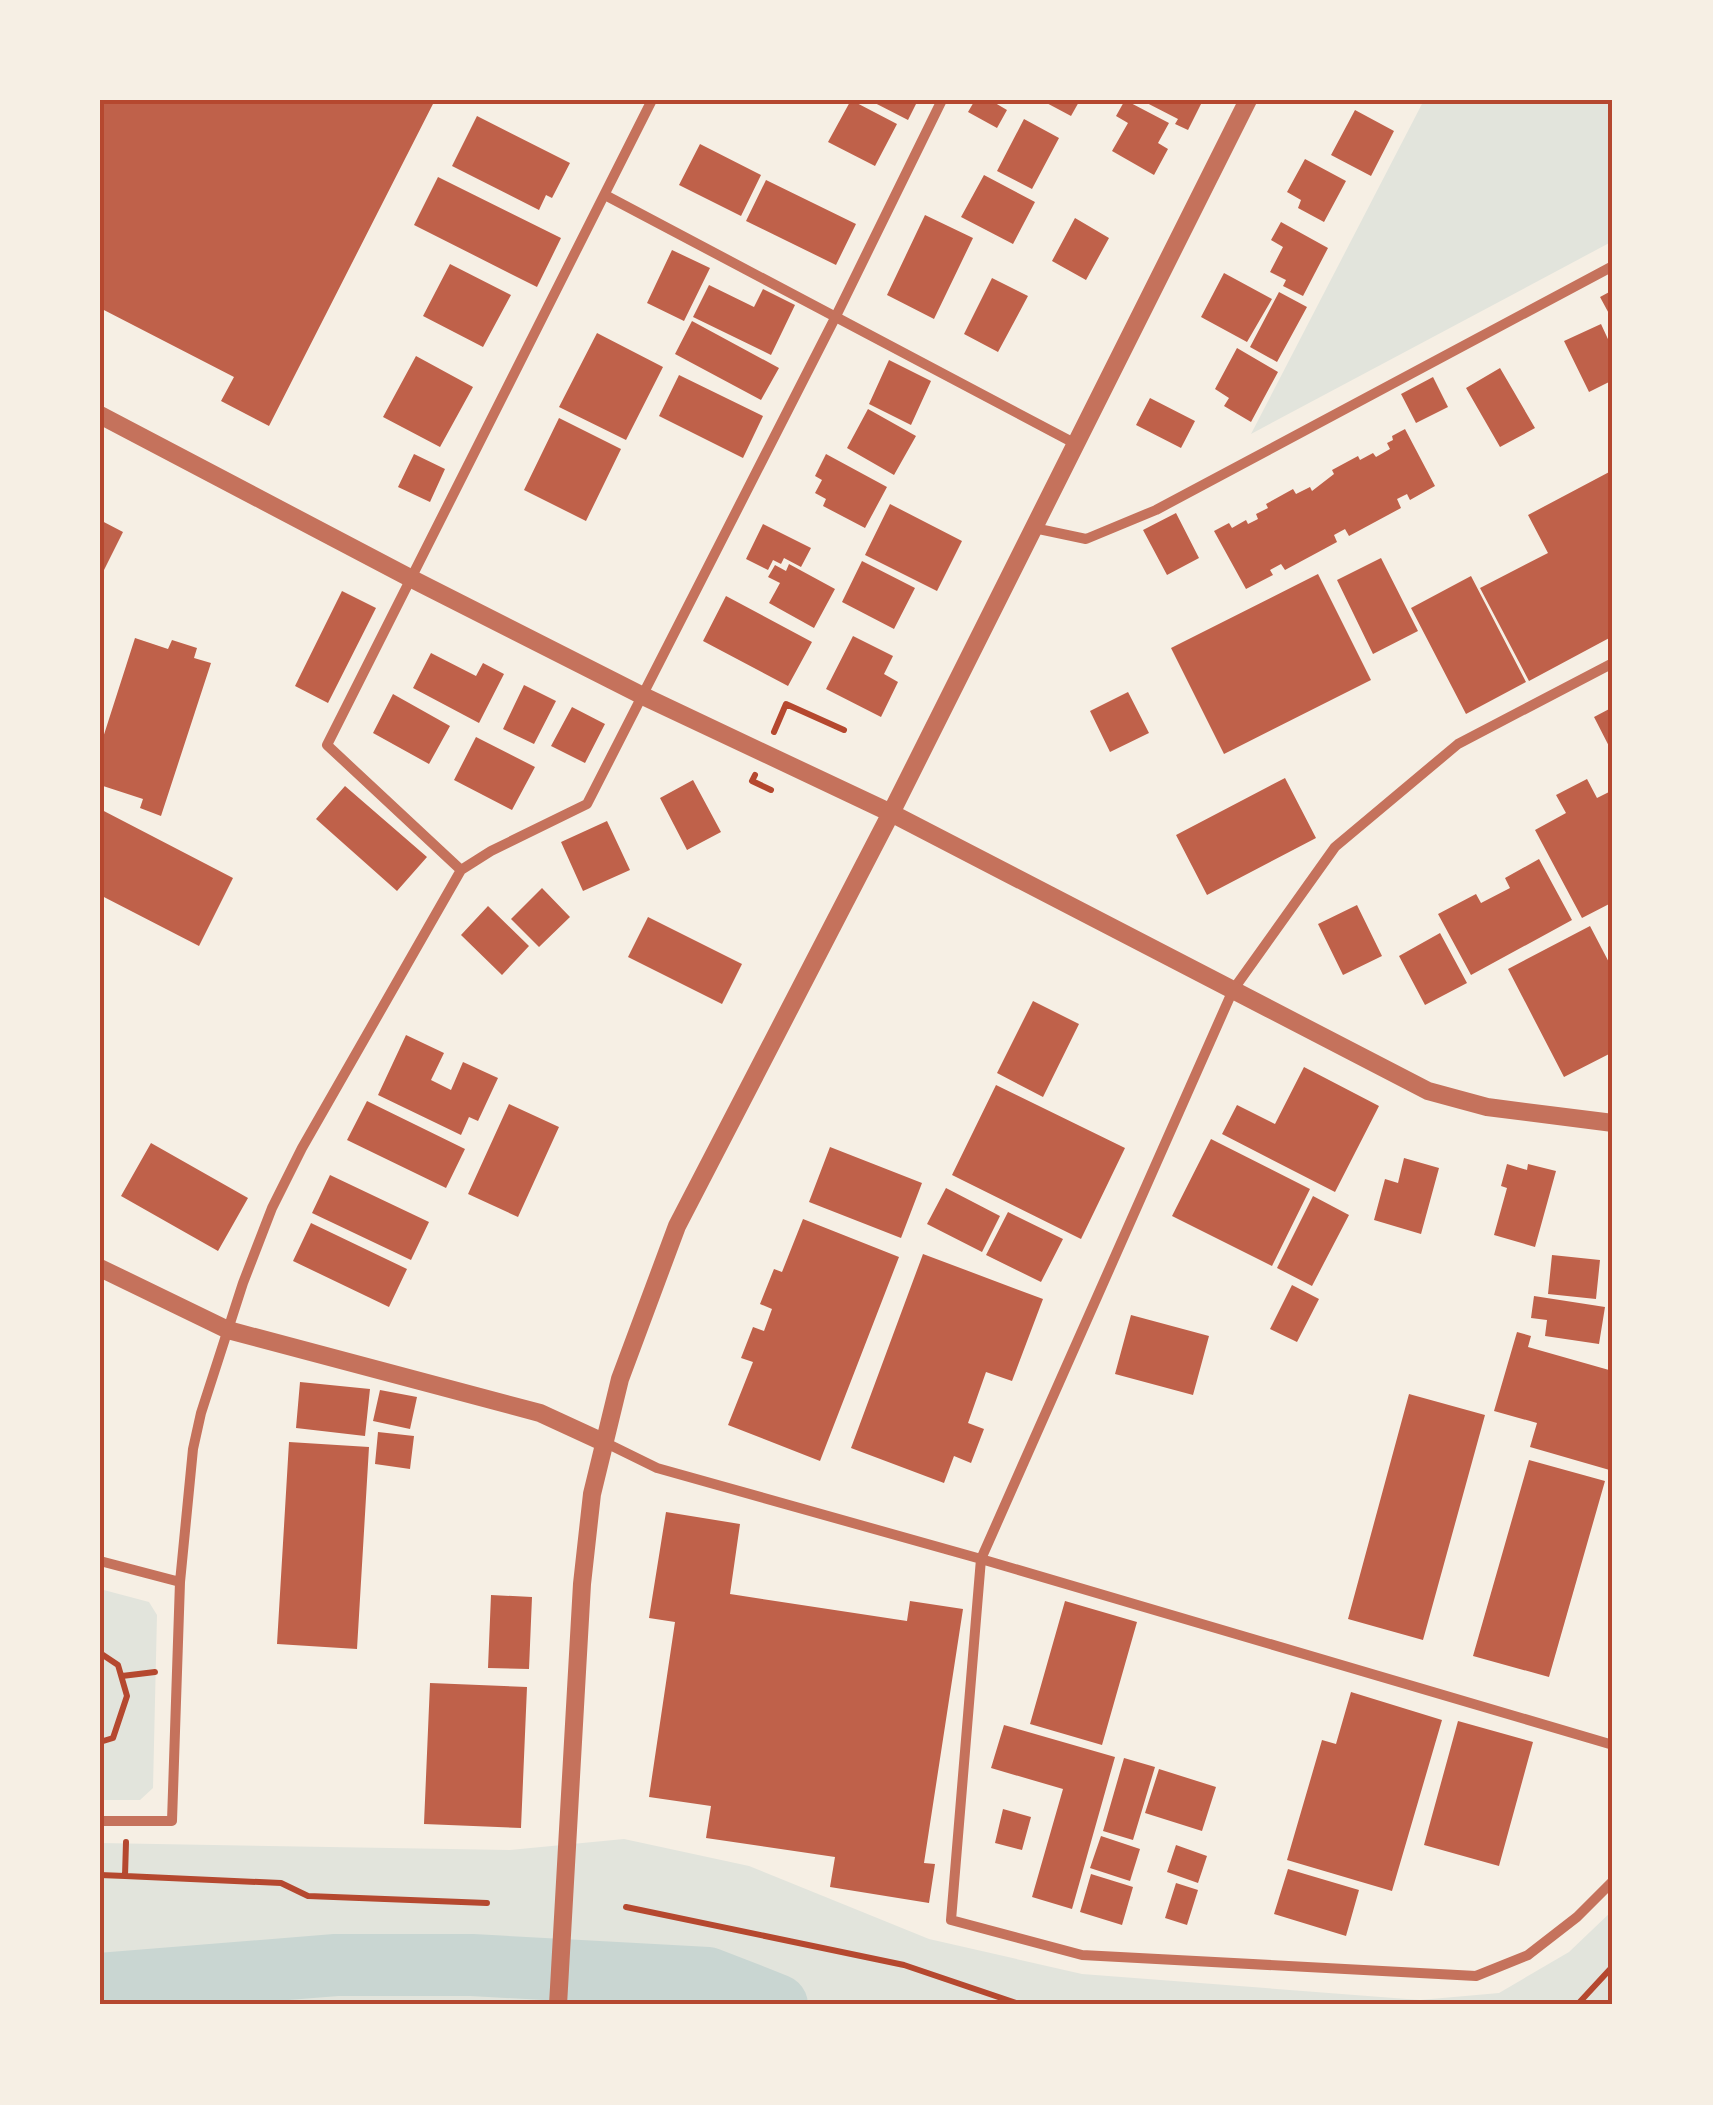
<svg xmlns="http://www.w3.org/2000/svg" width="1713" height="2105" viewBox="0 0 1713 2105" font-family="Manrope,sans-serif">
  <style>
    .green { fill: #e2e4dc }
    .lines { fill: none; stroke-linecap: round; stroke-linejoin: round }
    .river { stroke: #c9d6d2; stroke-width: 62 }
    .building { fill: #bf614a }
    .path { stroke: #b5482f; stroke-width: 6 }
    .minor { stroke: #c5725c; stroke-width: 10 }
    .tertiary { stroke: #c5725c; stroke-width: 18 }
    .neatline { fill: none; stroke: #b5482f; stroke-width: 4 }
  </style>
  <rect width="100%" height="100%" fill="#f6efe4"/>
  <path class="green" d="M1424 100H1613V241L1251 434Z
    M100 1589 149 1602 157 1615 153 1788 140 1800H100Z
    M624 1839 749 1866 929 1939 1082 1974 1420 2000 1499 1993 1569 1952 1613 1910V2005H100V1843L510 1850Z"/>
  <g class="lines">
    <path class="river" d="M100 1984 336 1965H472L708 1978 777 2005"/>
  </g>
  <path class="building" d="M100 100H435L269 426 221 401 234 377 100 308Z
    M851 100 897 124 875 166 828 142Z
    M869 100H918L908 120Z
    M975 100H990L1007 110 997 128 968 112Z
    M1041 100H1080L1071 116Z
    M1125 100 1169 123 1158 143 1168 149 1154 175 1112 151 1128 123 1116 116Z
    M1141 100H1203L1188 130 1175 124 1178 119Z
    M1355 110 1394 131 1371 176 1331 155Z
    M477 116 570 163 552 198 546 195 539 210 452 166Z
    M1024 119 1059 138 1032 189 997 171Z
    M700 144 761 175 741 216 679 185Z
    M1305 159 1346 181 1324 222 1298 208 1301 200 1287 192Z
    M984 175 1035 202 1013 244 961 217Z
    M438 177 561 238 537 287 414 225Z
    M766 180 856 224 836 265 746 221Z
    M925 215 973 238 934 319 887 295Z
    M1075 218 1109 238 1086 280 1052 261Z
    M1281 222 1328 248 1303 296 1283 286 1286 280 1270 272 1283 247 1271 240Z
    M672 250 710 268 684 321 647 303Z
    M450 264 511 295 483 347 423 316Z
    M1224 273 1272 299 1247 342 1201 317Z
    M992 278 1028 296 998 352 964 334Z
    M709 285 754 307 763 289 795 305 771 355 693 317Z
    M1613 290V321L1600 297Z
    M1279 292 1307 307 1277 362 1250 347Z
    M692 321 779 368 761 400 675 354Z
    M1601 324 1613 350V380L1589 392 1564 341Z
    M597 333 663 367 626 440 559 407Z
    M1237 348 1278 372 1251 422 1224 406 1229 398 1215 389Z
    M416 356 473 387 440 447 383 417Z
    M889 360 931 381 911 425 869 404Z
    M1500 368 1535 428 1500 447 1466 388Z
    M679 375 763 416 743 458 659 416Z
    M1433 377 1448 407 1416 423 1401 394Z
    M1150 398 1195 421 1181 448 1136 425Z
    M868 409 916 436 894 475 847 448Z
    M559 418 621 449 586 521 524 490Z
    M1405 429 1435 486 1410 500 1407 494 1397 499 1401 508 1349 536 1345 529 1334 535 1337 542 1285 570 1281 564 1270 570 1273 575 1246 589 1214 531 1229 523 1232 528 1246 520 1248 524 1258 519 1256 514 1268 508 1266 504 1293 489 1296 494 1310 487 1312 491 1334 474 1332 470 1358 456 1360 460 1373 453 1376 457 1390 449 1387 443 1393 440 1392 436Z
    M414 454 445 469 430 502 398 487Z
    M826 454 887 487 865 528 823 506 826 499 815 493 822 480 815 476Z
    M1613 470V636L1529 681 1480 588 1548 553 1528 515Z
    M890 504 962 541 937 591 865 555Z
    M1176 513 1199 558 1167 575 1143 530Z
    M100 520 123 532 100 578Z
    M763 524 811 548 801 567 784 558 781 564 773 560 768 570 746 559Z
    M1381 558 1418 631 1373 654 1337 580Z
    M862 561 915 588 894 629 842 602Z
    M789 564 835 589 814 628 769 603 780 583 768 577 775 565 786 571Z
    M1318 574 1371 680 1224 754 1171 648Z
    M1471 576 1526 682 1466 714 1411 608Z
    M342 591 376 608 328 703 295 686Z
    M726 596 812 642 788 686 703 641Z
    M853 636 893 656 884 674 898 682 881 717 826 689Z
    M135 638 168 649 172 640 197 648 194 658 211 663 161 816 140 808 143 799 100 785V747Z
    M431 653 476 676 483 663 504 674 479 723 413 688Z
    M524 685 556 701 534 744 503 729Z
    M1128 692 1149 733 1110 752 1090 711Z
    M393 694 450 726 429 764 373 733Z
    M572 707 605 724 585 763 551 746Z
    M1613 707V754L1594 717Z
    M476 737 535 767 512 810 454 780Z
    M1285 778 1316 838 1207 895 1176 835Z
    M1587 779 1597 798 1613 790V902L1582 918 1535 830 1566 813 1556 795Z
    M693 780 721 832 687 850 660 798Z
    M345 786 427 857 397 891 316 819Z
    M100 809 233 878 199 946 100 895Z
    M607 821 630 870 583 891 561 842Z
    M1539 859 1572 920 1471 975 1438 914 1476 894 1481 903 1510 888 1505 878Z
    M542 888 570 917 539 947 511 919Z
    M1357 905 1382 956 1343 975 1318 924Z
    M488 906 529 946 502 975 461 935Z
    M648 917 742 964 722 1004 628 957Z
    M1590 926 1613 970V1052L1564 1077 1508 969Z
    M1440 933 1467 983 1425 1005 1399 956Z
    M1033 1001 1079 1024 1043 1097 997 1073Z
    M406 1035 444 1053 431 1080 451 1090 463 1062 498 1078 478 1121 469 1117 461 1135 378 1095Z
    M1304 1067 1379 1106 1335 1192 1222 1134 1237 1105 1275 1124Z
    M996 1085 1125 1148 1081 1239 952 1175Z
    M367 1101 465 1149 446 1188 347 1140Z
    M509 1104 559 1127 518 1217 468 1194Z
    M1211 1139 1310 1189 1272 1266 1172 1216Z
    M151 1143 248 1198 218 1251 121 1196Z
    M830 1147 922 1183 901 1238 809 1202Z
    M1404 1158 1439 1168 1421 1234 1374 1220 1385 1179 1398 1183Z
    M1507 1164 1527 1170 1528 1164 1556 1171 1535 1247 1494 1235 1507 1188 1501 1186Z
    M330 1175 429 1222 411 1260 312 1213Z
    M946 1188 1000 1216 982 1252 927 1224Z
    M1313 1196 1349 1215 1312 1286 1277 1268Z
    M1008 1212 1063 1239 1041 1282 986 1255Z
    M803 1219 899 1257 820 1461 728 1425 753 1362 741 1358 753 1327 764 1331 772 1309 760 1304 774 1269 782 1272Z
    M311 1223 407 1269 389 1307 293 1261Z
    M923 1254 1043 1299 1012 1381 986 1372 968 1423 984 1429 971 1463 954 1456 944 1483 851 1448Z
    M1552 1255 1600 1260 1596 1299 1548 1294Z
    M1292 1285 1319 1299 1297 1342 1270 1329Z
    M1534 1296 1605 1307 1599 1344 1545 1336 1547 1320 1531 1318Z
    M1131 1315 1209 1336 1193 1395 1115 1374Z
    M1517 1332 1531 1336 1528 1347 1609 1370 1613 1362V1471L1530 1447 1537 1423 1494 1411Z
    M300 1382 370 1389 365 1436 296 1428Z
    M380 1390 417 1397 410 1429 373 1421Z
    M1409 1394 1485 1415 1423 1640 1348 1619Z
    M378 1432 414 1436 410 1469 375 1464Z
    M289 1442 369 1447 357 1649 277 1644Z
    M1529 1460 1605 1481 1549 1677 1473 1656Z
    M666 1512 740 1524 730 1594 907 1621 910 1601 963 1609 924 1863 935 1864 929 1903 830 1887 835 1857 706 1838 711 1806 649 1797 675 1622 649 1618Z
    M491 1595 532 1597 529 1669 488 1668Z
    M1065 1601 1137 1622 1102 1745 1030 1724Z
    M430 1683 527 1687 521 1828 424 1824Z
    M1351 1692 1442 1720 1392 1891 1287 1860 1322 1740 1336 1744Z
    M1458 1721 1533 1742 1499 1866 1424 1845Z
    M1004 1725 1115 1757 1072 1909 1032 1897 1063 1789 991 1768Z
    M1124 1758 1155 1767 1133 1840 1103 1831Z
    M1159 1769 1216 1787 1202 1831 1145 1813Z
    M1003 1809 1031 1817 1022 1850 995 1843Z
    M1101 1836 1140 1849 1130 1881 1090 1868Z
    M1176 1845 1207 1856 1198 1883 1167 1872Z
    M1288 1869 1359 1890 1346 1936 1274 1914Z
    M1091 1874 1133 1887 1122 1925 1080 1912Z
    M1176 1883 1198 1890 1187 1925 1165 1918Z"/>
  <g class="lines">
    <path class="path" d="M774 732 786 704 844 730
      M755 775 752 781 771 790
      M100 1653 118 1665 127 1696 113 1738 100 1742
      M122 1676 155 1672
      M126 1842 125 1876 281 1883 308 1896 487 1903
      M100 1875 125 1876
      M626 1907 904 1965 1022 2005
      M1577 2005 1613 1966"/>
    <path class="minor" d="M605 195 1074 443
      M1034 528 1086 539 1156 510 1613 266
      M1613 663 1458 744 1335 847 1233 990 981 1559 951 1920 1082 1955 1476 1976 1528 1955 1577 1917 1613 1881
      M461 870 327 745 652 100
      M604 1442 657 1468 981 1559 1613 1745
      M100 1561 180 1582
      M100 1821H172L180 1582 193 1449 201 1413 243 1283 272 1208 302 1148 461 870 491 851 587 804 836 316 942 100"/>
    <path class="tertiary" d="M100 415 412 579 643 696 891 813 1428 1091 1487 1107 1613 1123
      M100 1268 228 1330 540 1413 603 1442
      M558 2005 582 1584 592 1494 620 1379 677 1226 891 813 1248 100"/>
  </g>
  <rect width="1713" height="2105" fill="none" stroke="#f6efe4" stroke-width="205"/>
  <rect x="102" y="102" width="1508" height="1900" class="neatline"/>
</svg>
